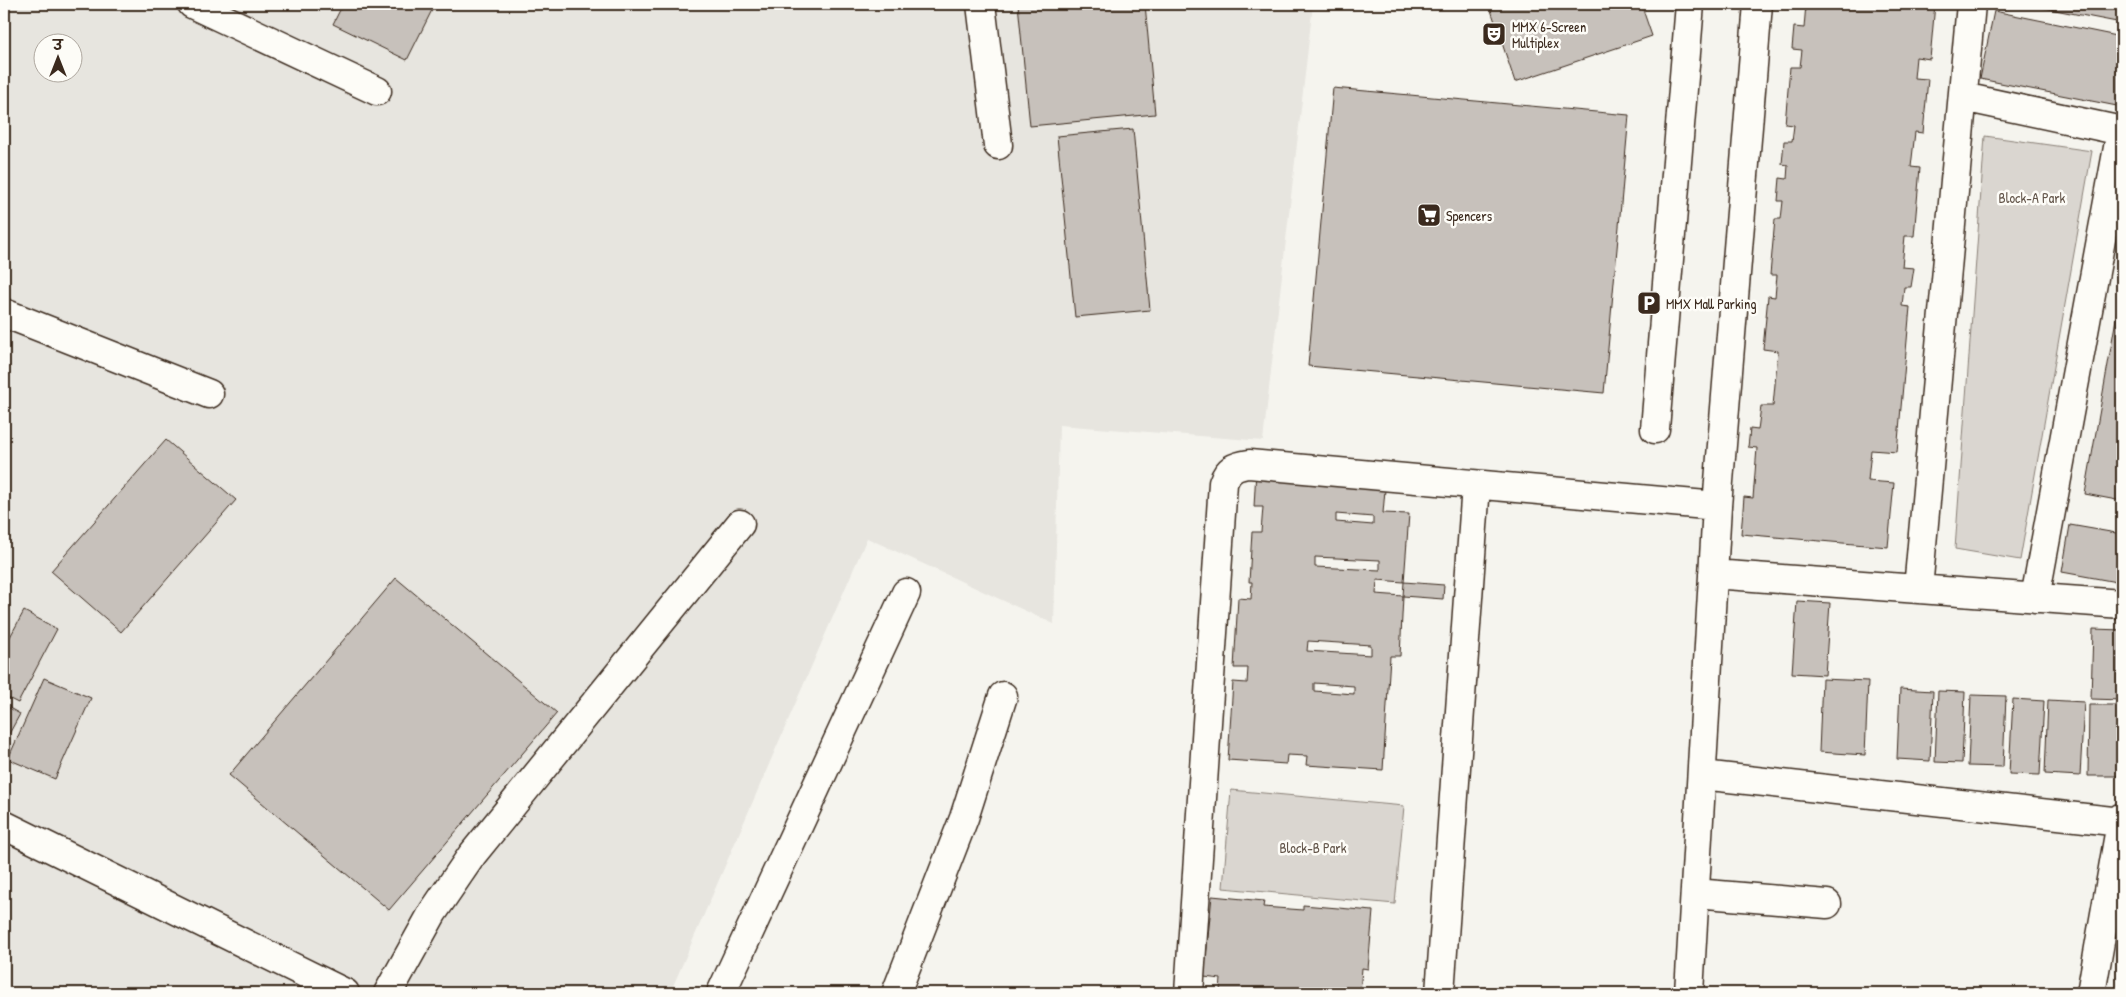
<svg xmlns="http://www.w3.org/2000/svg" width="2126" height="997" viewBox="0 0 2126 997" font-family="'Patrick Hand','Playpen Sans Deva',sans-serif">
  <style>
    .built { fill: #e7e5df; fill-rule: evenodd }
    .green { fill: #dad6d0; stroke: #8a8077 }
    .building { fill: #c7c1bb; stroke: #3b2a1e; fill-rule: evenodd }
    .lines { fill: none; stroke-linecap: round; stroke-linejoin: round }
    .minor-casing { stroke: #3b2a1e; stroke-width: 31 }
    .minor { stroke: #fdfcf7; stroke-width: 28 }
    .labels { text-anchor: middle; dominant-baseline: central; stroke-width: 5; stroke-linejoin: round; paint-order: stroke }
    .poi-label { font-size: 14px; fill: #3b2a1e; stroke: #fdfcf7; text-anchor: start }
    .park-label { font-size: 14px; fill: #63554a; stroke: #fdfcf7 }
  </style>
  <rect width="100%" height="100%" fill="#f5f4ee"/>
  <filter id="ink" filterUnits="userSpaceOnUse"><feTurbulence type="fractalNoise" baseFrequency=".02" numOctaves="2"/><feDisplacementMap in="SourceGraphic" scale="10" xChannelSelector="R" yChannelSelector="G"/><feConvolveMatrix kernelMatrix="1 2 1 2 8 2 1 2 1" color-interpolation-filters="sRGB"/></filter>
  <g filter="url(#ink)">
    <path class="built" d="M4 4H1313L1263 441 1059 425 1054 624 867 538 670 993H4ZM42 42H72V72H42Z"/>
    <path class="green" d="M1985 136 2092 151 2020 560 1955 549Z
      M1231 790 1404 806 1395 904 1223 888Z"/>
    <path class="building" d="M343 4H435L407 60 333 24Z
      M1018 4H1145L1155 114 1030 126Z
      M1489 4H1641L1652 36 1515 82Z
      M1802 4H1935L1930 59 1916 57 1914 78 1928 79 1923 133 1915 132 1911 167 1920 168 1914 236H1905L1902 267 1914 268 1911 287H1904L1902 306 1910 307 1897 452 1871 450 1868 481 1894 483 1888 547 1741 534 1744 497 1753 498 1757 448 1748 447 1750 429 1758 430 1761 406H1773L1778 351 1763 349 1768 296 1775 297 1777 275H1770L1775 219H1781L1783 201H1778L1780 178 1787 179 1788 165 1782 164 1784 141H1792L1794 125 1785 124 1790 67H1800L1802 50 1792 49 1794 27 1804 28 1806 4Z
      M2024 4H2122V23Z
      M1994 11 2122 37V107L1980 79Z
      M1333 88 1629 115 1604 393 1308 366Z
      M1133 129 1150 310 1075 317 1057 136Z
      M2122 285V501L2085 494Z
      M166 440 236 500 121 632 51 571Z
      M1256 470 1404 491 1385 490 1383 513 1409 514 1404 582 1377 580 1376 594 1403 596 1400 656H1390L1383 770 1306 765 1307 756 1287 755 1286 764 1228 760 1233 682 1247 683 1248 668H1234L1238 598 1251 599 1252 582H1249L1252 532H1261L1263 507H1254ZM1336 514 1373 517V525L1336 522ZM1315 557 1380 560V570L1315 567ZM1308 641 1371 645V655L1307 651ZM1314 683 1354 686V694L1314 691Z
      M2070 525 2122 534V583L2062 572Z
      M396 578 557 713 389 910 229 775Z
      M1404 582 1444 585 1443 599 1403 596Z
      M1797 601 1830 603 1825 675 1792 673Z
      M24 611 57 629 18 703 4 696V648Z
      M2093 629 2122 630V700L2091 699Z
      M44 678 91 698 55 779 8 759Z
      M1822 679 1868 681 1865 755 1819 752Z
      M1900 689 1933 691 1930 761 1897 759Z
      M1938 691 1965 692 1962 763 1935 762Z
      M1971 695 2006 696 2003 767 1968 766Z
      M2013 699 2044 701 2040 775 2009 774Z
      M2048 700 2084 702 2080 776 2045 774Z
      M4 705 20 714 4 743Z
      M2089 705H2121L2120 776H2088Z
      M1212 896 1264 901 1263 907 1303 910V905L1373 911 1368 969 1362 968 1360 993H1203V989L1220 991 1221 979 1204 977Z"/>
    <g class="lines">
      <g class="minor-casing">
        <path id="minor" d="M192 4 377 91
          M981 4 998 145
          M1963 97 2122 131
          M4 313 209 394
          M1655 429 1690 4
          M1713 574 2122 604
          M1918 589 1971 4
          M2035 598 2121 131
          M1702 775 2121 822
          M4 825 345 993
          M1695 893 1827 904
          M388 993 433 912 472 855 740 524
          M721 993 906 593
          M896 993 964 818 1003 696
          M1189 993 1223 483C1228 469 1235 466 1249 464L1717 506
          M1440 993 1476 485
          M1689 993 1717 506 1758 4
          M2091 993 2122 817"/>
      </g>
      <use href="#minor" class="minor"/>
    </g>
  </g>
  <defs>
    <g id="theatre-square" transform="scale(1.25)"><rect x="-9" y="-9" width="18" height="18" rx="4" fill="#3b2a1e" stroke="#fdfcf7"/><path d="M-5-5.5Q0-4 5-5.5V0Q5 5 0 6Q-5 5-5 0ZM-3.3-2.5H-1v1.5H-3.3ZM1-2.5H3.3v1.5H1ZM-2.8 1Q0 5.5 2.8 1Z" fill="#fff"/></g>
    <g id="supermarket-square" transform="scale(1.25)"><rect x="-9" y="-9" width="18" height="18" rx="4" fill="#3b2a1e" stroke="#fdfcf7"/><path d="M-6-5.5h2.5l.6 2H6L4.5 2H-2.5L-4.4-4H-6ZM-1.5 3.2a1.3 1.3 0 1 0 .1 0ZM3 3.2a1.3 1.3 0 1 0 .1 0Z" fill="#fff"/></g>
    <g id="parking-square" transform="scale(1.25)"><rect x="-9" y="-9" width="18" height="18" rx="4" fill="#3b2a1e" stroke="#fdfcf7"/><path d="M-3.5-5.5H1a3.5 3.5 0 0 1 0 7H-1V5.5H-3.5ZM-1-3.4V-.6H.8a1.4 1.4 0 0 0 0-2.8Z" fill="#fff"/></g>
  </defs>
  <g fill-rule="evenodd">
    <use href="#theatre-square" x="1494" y="34"/>
    <use href="#supermarket-square" x="1429" y="215"/>
    <use href="#parking-square" x="1649" y="303"/>
  </g>
  <g class="labels">
    <g class="poi-label">
      <text x="1512" y="26">MMX 6-Screen<tspan x="1512" dy="16">Multiplex</tspan></text>
      <text x="1446" y="215">Spencers</text>
      <text x="1666" y="303">MMX Mall Parking</text>
    </g>
    <g class="park-label">
      <text x="2032" y="197">Block-A Park</text>
      <text x="1313" y="847">Block-B Park</text>
    </g>
  </g>
  <rect width="2126" height="997" fill="none" stroke="#fdfcf7" stroke-width="20"/>
  <rect x="10" y="10" width="2106" height="977" fill="none" stroke="#3b2a1e" stroke-width="2" filter="url(#ink)"/>
  <g transform="translate(58 58)"><circle r="24" fill="#fdfcf7" stroke="#afa8a0"/>
  <path d="M0-4L9 19L0 12L-9 19Z" fill="#3b2a1e"/>
  <text y="-8" font-size="14" font-weight="bold" text-anchor="middle" fill="#3b2a1e">उ</text>
  </g>
</svg>
